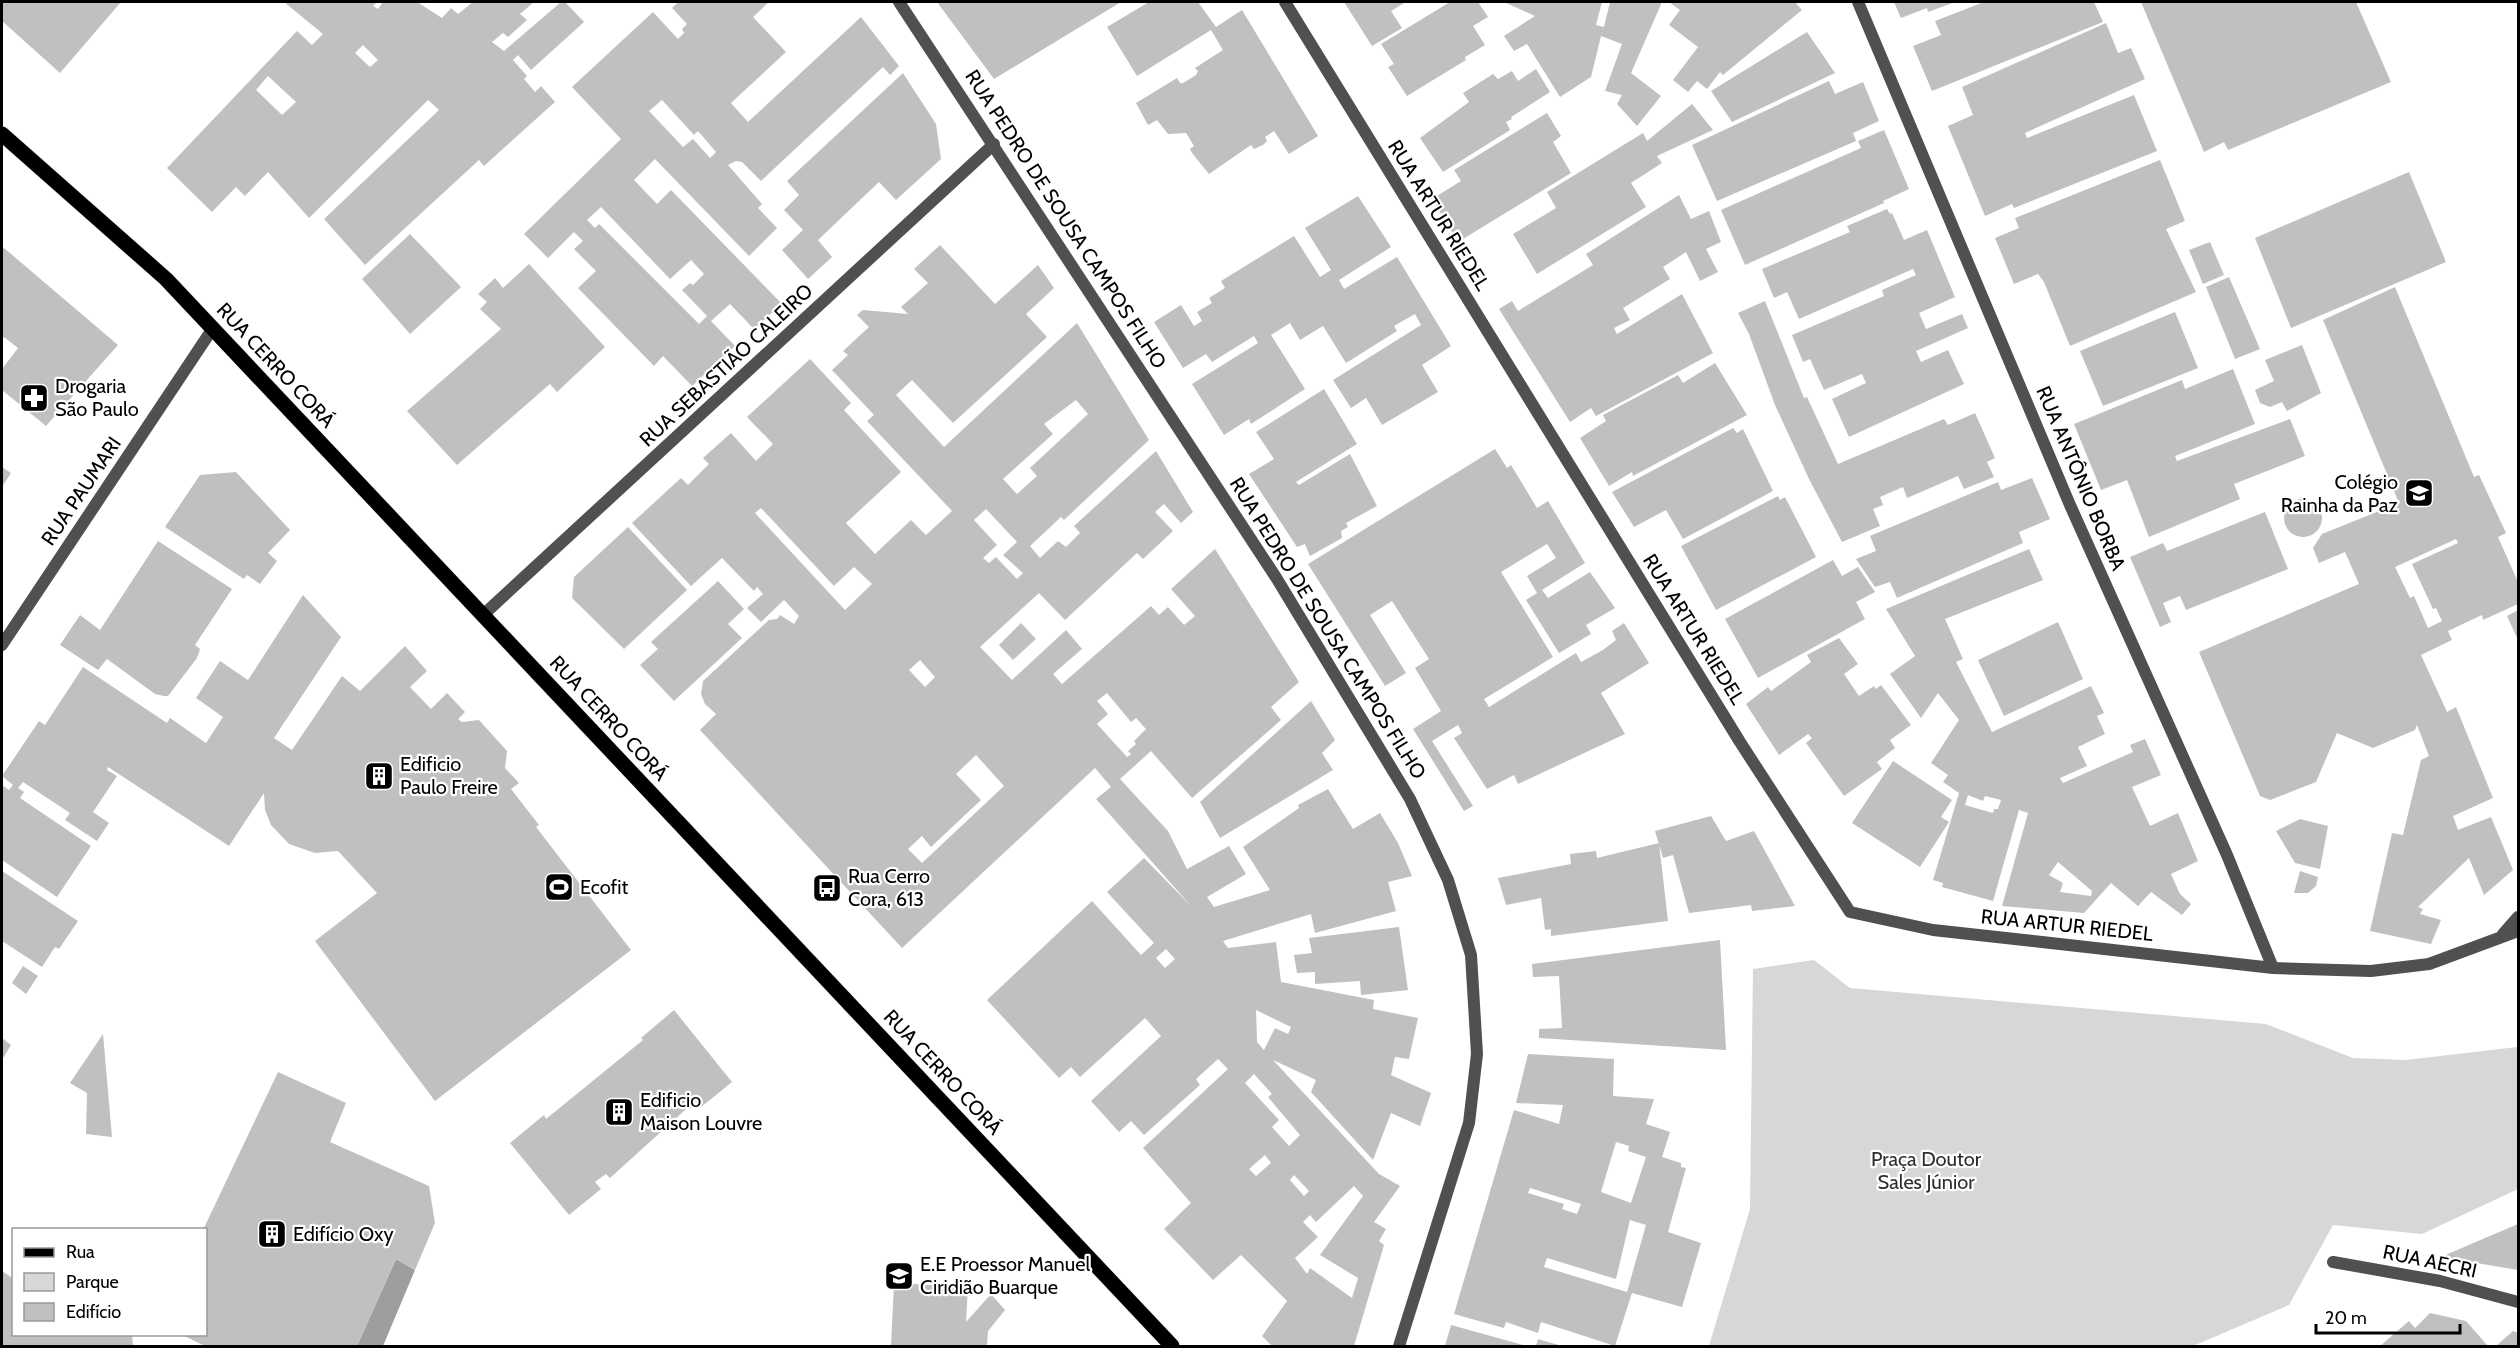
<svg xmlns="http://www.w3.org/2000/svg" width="2520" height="1348" viewBox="0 0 2520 1348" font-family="Cabin,sans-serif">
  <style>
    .green { fill: #d7d7d7 }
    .water { fill: #9e9e9e }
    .building { fill: #c0c0c0; fill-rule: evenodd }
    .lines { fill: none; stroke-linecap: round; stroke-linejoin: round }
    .primary-casing { stroke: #dbdbdb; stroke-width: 16 }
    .minor { stroke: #505050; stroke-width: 12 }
    .primary { stroke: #000; stroke-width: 15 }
    .labels { text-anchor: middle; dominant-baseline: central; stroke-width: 4.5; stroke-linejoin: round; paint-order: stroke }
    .street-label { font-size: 20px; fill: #000; stroke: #fff }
    .poi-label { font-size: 20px; fill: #000; stroke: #fff; text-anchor: start }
    .park-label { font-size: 20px; fill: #2e2e2e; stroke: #fff }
  </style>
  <rect width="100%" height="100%" fill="#fff"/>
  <path class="green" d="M1814 960 1850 988 2266 1024 2353 1058 2406 1060 2517 1047 2518 1189 2422 1234 2333 1225 2289 1305 2193 1346H1709L1750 1209 1753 969Z"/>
  <path class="water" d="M396 1259 415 1270 383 1346H357Z"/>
  <path class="building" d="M2 2H121L60 73 2 21Z
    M284 2H377L373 6 378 9 383 2H417L442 18 451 8 458 14 473 2H534L520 14 527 20 508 37 503 33 492 42 504 51 561 2H565L584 22 531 70 518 55 513 60 527 76 524 79 535 92 541 86 555 102 484 166 479 160 365 265 324 219 439 110 428 100 309 218 268 172 245 196 236 187 212 212 167 168 297 31 312 45 323 34ZM363 45 378 60 370 67 355 53ZM268 76 296 102 282 115 256 90Z
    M678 2H769L753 17 786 52 731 103 748 122 861 17 899 66 890 75 883 67 761 181 742 162 736 161 728 165 762 204 758 208 777 228 749 256 655 159 634 180 657 204 671 190 782 304 754 329 730 304 711 321 735 346 692 386 663 356 654 366 578 288 596 271 574 249 583 241 574 232 548 258 524 234 621 139 572 87 653 12 678 39 684 33 682 29 687 24 672 8ZM662 100 694 135 698 131 716 152 710 158 693 139 683 147 649 111ZM601 207 670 279 691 260 704 274 693 285 690 283 682 290 707 316 699 324 599 224 595 228 587 220Z
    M937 2H1121L994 79Z
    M1149 2H1198L1216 27 1242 10 1318 136 1289 154 1274 131 1265 137 1267 141 1263 145 1254 149 1251 145 1209 174 1192 153 1190 149 1194 146 1186 133 1168 134 1157 120 1148 125 1136 103 1177 78 1180 83H1183L1196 75 1198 71 1195 68 1223 50 1211 30 1137 76 1107 27Z
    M1344 2H1406L1391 11 1402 28 1372 46Z
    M1450 2H1478L1488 17 1473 26 1485 45 1465 57 1466 60 1407 96 1388 67 1394 64 1381 44Z
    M1504 2H1602L1596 25 1604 27 1610 2H1662L1631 73 1661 96 1637 126 1617 104 1622 95 1605 91 1622 44 1601 36 1591 77 1560 97 1527 44 1514 51 1504 36 1535 16Z
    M1669 2H1795L1802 10 1723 75 1720 72 1707 89 1697 81 1688 92 1673 80 1698 47 1669 25 1680 10Z
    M1894 2H1955L1928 12 1927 8 1901 18Z
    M1984 2H2094L2103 22 1932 91 1913 46 1941 35 1935 21Z
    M2141 2H2356L2391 82 2228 150 2224 142 2204 152Z
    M2106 23 2118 53 2131 48 2145 79 2025 133 2027 138 2134 95 2157 151 2014 208 2012 204 1985 216 1948 126 1973 115 1962 87Z
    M1807 32 1835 73 1732 122 1711 91Z
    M1536 69 1550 92 1511 117 1512 119 1506 122 1510 130 1443 172 1420 138 1469 102 1463 93 1493 74 1498 79 1512 71 1518 81Z
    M903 73 936 124 941 159 896 200 879 182 818 240 832 257 808 279 782 250 803 230 784 210 799 195 787 181Z
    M1829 81 1835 94 1863 82 1879 121 1853 133 1856 141 1717 201 1692 145Z
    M1692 104 1713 130 1657 156 1662 163 1631 183 1646 207 1537 274 1513 234 1556 208 1547 192 1643 133 1647 141Z
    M1547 113 1561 136 1553 142 1571 173 1458 242 1432 199 1461 181 1454 170Z
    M1884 130 1909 189 1883 201 1884 203 1745 265 1721 210 1861 148 1858 141Z
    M2160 160 2185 221 2166 229 2196 292 2070 346 2044 282 2038 274 2014 284 1995 238 2019 228 2015 218Z
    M2409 172 2446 262 2291 328 2255 238Z
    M1679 195 1691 219 1709 211 1721 242 1706 249 1718 272 1700 281 1686 252 1663 267 1670 279 1623 308 1630 320 1614 328 1617 334 1682 294 1713 353 1596 416 1591 408 1570 422 1499 309 1512 301 1518 311 1593 265 1586 254Z
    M1358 196 1391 247 1339 280 1344 289 1397 257 1451 346 1422 365 1438 392 1382 425 1366 398 1351 408 1333 380 1421 325 1415 314 1394 326 1397 331 1346 363 1323 326 1300 340 1290 323 1271 335 1305 389 1251 424 1249 419 1224 435 1192 384 1258 343 1254 336 1212 362 1206 354 1183 368 1154 322 1181 305 1194 326 1202 321 1197 312 1212 303 1209 298 1225 288 1221 281 1294 236 1320 277 1331 270 1305 228Z
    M1887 209 1890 214 1892 213 1904 240 1927 230 1955 297 1919 313 1926 329 1962 314 1968 328 1916 351 1921 362 1948 350 1964 384 1849 437 1832 399 1866 383 1862 374 1824 390 1810 359 1803 362 1792 335 1884 296 1882 290 1916 275 1913 269 1799 319 1787 292 1774 298 1762 269 1850 232 1847 226Z
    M410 234 461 287 410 334 362 279Z
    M2210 242 2224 275 2203 284 2189 250Z
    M940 245 995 304 1038 265 1054 288 1026 314 1047 337 953 423 912 380 896 395 944 447 1077 323 1149 440 1064 520 1061 517 1030 546 1040 558 1058 541 1066 547 1080 533 1074 526 1156 451 1193 512 1181 523 1164 504 1155 512 1173 531 1143 559 1137 553 1065 620 1039 593 980 647 1012 680 1066 630 1082 649 1053 674 1062 684 1151 606 1159 615 1168 607 1184 625 1195 616 1171 589 1215 549 1299 682 1271 707 1281 720 1192 798 1151 751 1120 779 1168 831 1187 869 1229 846 1246 874 1207 897 1214 907 1270 890 1243 847 1299 808 1298 805 1328 789 1353 829 1380 813 1398 843 1412 876 1388 882 1396 911 1315 933 1311 914 1223 941 1228 948 1276 942 1281 982 1374 1000 1373 1009 1418 1018 1409 1059 1395 1057 1391 1075 1431 1093 1420 1126 1391 1113 1373 1160 1311 1092 1316 1080 1273 1060 1379 1174 1400 1186 1374 1222 1386 1229 1379 1241 1384 1245 1354 1346H1272L1262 1336 1287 1301 1241 1255 1213 1280 1164 1229 1191 1203 1143 1148 1228 1069 1218 1059 1196 1079 1200 1085 1144 1135 1131 1121 1119 1132 1091 1101 1161 1036 1145 1018 1080 1077 1071 1067 1059 1078 987 1000 1092 901 1141 955 1154 943 1107 892 1144 858 1192 907 1096 799 1111 787 1095 768 902 948 700 730 716 714 705 704 701 694 703 681 769 620 777 619 780 615 794 624 799 616 784 600 761 622 747 608 763 594 757 587 754 591 722 558 691 586 632 523 681 478 688 485 709 464 703 458 731 433 756 461 773 444 747 417 810 359 851 403 844 410 901 472 846 523 875 554 911 520 926 535 952 511 867 421 874 415 832 370 848 355 843 351 869 327 857 315 863 310 908 314 901 307 928 283 914 269ZM1076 400 1088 414 1030 468 1037 476 1017 494 1003 479 1053 434 1044 424ZM761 508 834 586 854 567 872 584 845 610 755 513ZM986 509 1017 542 1003 555 1023 573 1017 579 996 557 989 563 983 558 997 545 974 520ZM920 660 935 677 925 687 909 670ZM1107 693 1131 722 1136 718 1146 729 1134 741 1136 744 1128 751 1131 754 1127 757 1097 724 1108 714 1097 701ZM976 755 1004 786 922 863 908 849 922 836 931 847 981 800 956 774ZM1166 949 1175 959 1165 968 1156 958ZM1256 1010 1291 1027 1288 1034 1275 1028 1264 1050 1257 1042ZM1254 1074 1272 1094 1268 1097 1300 1135 1289 1146 1272 1127 1279 1120 1245 1083ZM1265 1155 1271 1163 1256 1176 1249 1169ZM1294 1175 1309 1191 1304 1196 1290 1180ZM1354 1186 1363 1196 1320 1255 1358 1278 1352 1298 1310 1268 1307 1274 1295 1258 1318 1237 1303 1222 1310 1215 1316 1222Z
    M4 248 118 345 46 426 2 390V369L18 348 4 337 2 340V249Z
    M529 264 605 347 557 392 550 384 457 465 407 411 501 329 480 309 487 302 478 294 495 278 503 288Z
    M2229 277 2260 349 2235 359 2206 287Z
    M2395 287 2474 477 2479 475 2506 533 2498 537 2518 582V604L2483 620 2482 615 2448 631 2452 640 2421 655 2447 712 2456 707 2493 798 2453 816 2458 830 2491 817 2513 870 2484 895 2469 858 2418 907 2423 909 2420 914 2441 920 2431 944 2370 931 2392 833 2403 835 2421 760 2429 756 2417 725 2415 730 2373 748 2337 733 2316 782 2270 800 2260 796 2199 652 2359 584 2345 552 2319 563 2313 548 2322 534 2399 503 2323 320ZM2456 539 2458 543 2412 564 2433 609 2436 608 2442 621 2428 628 2414 596 2410 598 2395 567Z
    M1765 301 1804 398 1807 397 1838 464 1944 419 1948 425 1975 413 1995 458 1987 462 1994 477 1964 489 1958 476 1907 498 1903 487 1880 497 1883 505 1873 509 1880 526 1842 542 1809 479 1775 405 1749 334 1738 313Z
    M2175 312 2198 368 2103 406 2080 351Z
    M2302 345 2321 393 2287 411 2282 402 2270 407 2260 403 2255 390 2274 381 2265 360Z
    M1715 363 1747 415 1633 476 1632 472 1609 486 1580 438 1606 421 1603 415 1678 375 1683 383Z
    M2233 369 2255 424 2175 456 2177 461 2290 419 2305 456 2234 484 2240 499 2149 537 2127 480 2101 490 2074 424 2182 380 2185 389Z
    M1324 389 1357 444 1296 482 1299 485 1350 454 1377 506 1346 523 1348 527 1341 531 1342 538 1310 556 1305 544 1297 547 1249 474 1274 459 1256 432Z
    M1733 428 1737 433 1743 429 1773 491 1683 539 1666 510 1634 527 1612 492Z
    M1495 449 1507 468 1511 465 1537 508 1548 501 1585 563 1542 590 1548 598 1590 572 1615 608 1586 625 1591 634 1559 653 1526 600 1537 593 1527 576 1556 558 1547 544 1501 572 1553 657 1484 699 1489 707 1576 653 1581 662 1603 650 1616 640 1612 631 1624 623 1649 663 1601 693 1625 734 1518 784 1514 775 1487 789 1454 738 1462 733 1458 725 1432 741 1473 806 1464 811 1413 729 1441 711 1415 668 1429 659 1392 601 1370 615 1406 673 1385 686 1308 564Z
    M2 467 11 473 2 487Z
    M236 472 290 530 268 553 277 561 260 584 247 575 244 579 165 527 200 475Z
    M2032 478 2050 519 2019 532 2023 543 1897 598 1890 582 1875 587 1856 559 1876 551 1870 536 1998 482 2001 490Z
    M1778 496 1780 500 1785 497 1816 557 1716 610 1681 546Z
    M2284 518a19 19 0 1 1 38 0a19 19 0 1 1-38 0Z
    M2265 512 2288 569 2186 610 2180 596 2163 603 2171 622 2160 627 2130 557 2163 543 2167 551Z
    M628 527 687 590 624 649 572 598 574 577Z
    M158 541 232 589 195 645 200 649 197 658 168 696H164L155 694 107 659 98 670 60 645 80 615 100 630Z
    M2029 549 2043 580 1945 619 1963 659 1956 662 1992 732 2091 686 2104 713 2097 716 2105 734 2078 747 2087 766 2060 778 2063 783 2133 752 2130 745 2145 739 2161 775 2132 787 2150 826 2178 813 2198 861 2171 874 2180 894 2191 904 2182 915 2151 892 2138 906 2111 883 2084 913 2002 906 2028 813 2019 810 1993 901 1942 887 1943 883 1933 880 1959 793 1943 782 1948 775 1931 763 1959 720 1938 693 1921 718 1890 674 1915 656 1886 609ZM1968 795 1983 801 1985 796 2001 800 1998 809H1994L1993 813 1965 805ZM2058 862 2092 891 2091 896 2060 892 2063 883 2049 875Z
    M1833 560 1842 576 1858 567 1875 592 1856 602 1865 619 1758 678 1725 619Z
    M718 581 744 609 728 624 742 638 674 701 640 665 658 649 651 642Z
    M303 595 341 637 274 738 292 750 342 676 360 691 405 646 427 671 410 687 431 709 447 693 465 712 458 719 462 722 479 720 507 751 505 768 519 783 511 789 539 825 536 827 631 950 435 1101 315 941 377 893 338 851 315 853 289 844 271 825 265 810 264 793 229 846 108 767 107 770 117 776 93 812 109 823 97 841 65 820 70 813 23 782 18 788 24 792 20 798 91 846 57 897 2 860V785L9 790 13 785 2 776 39 721 45 725 83 667 167 723 170 718 206 743 223 717 196 698 220 661 248 680Z
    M2518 610V640L2507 616Z
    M2058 622 2083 679 2004 716 1978 660Z
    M1021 623 1036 639 1013 660 999 645Z
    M1839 638 1858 664 1844 674 1859 696 1874 686 1876 689 1881 685 1911 725 1890 740 1895 748 1877 762 1882 769 1844 796 1806 743 1812 738 1808 734 1779 755 1746 704 1768 687 1771 691 1811 662 1807 655Z
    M1311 701 1335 740 1322 753 1333 770 1220 838 1200 802Z
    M1893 761 1952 800 1941 817 1949 822 1920 867 1852 823Z
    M1711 816 1726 841 1754 831 1795 906 1752 911 1751 905 1689 913 1673 855 1663 858 1655 831Z
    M2300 819 2328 826 2320 869 2295 863 2276 831Z
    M1659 843 1668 921 1551 936V929L1545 930 1541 898 1506 905 1498 878 1571 864 1570 854 1596 851 1597 858Z
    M2 871 78 921 59 949 55 947 42 967 2 941Z
    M2300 871 2318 877 2316 886 2308 893H2294Z
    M1399 927 1408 990 1361 995 1360 981 1315 984V972L1297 973 1294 955 1312 953 1309 938Z
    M1720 940 1726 1050 1539 1038V1029L1562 1028 1559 976 1533 977 1532 964Z
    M23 966 38 976 26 994 12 983Z
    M674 1010 732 1082 700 1108 695 1101 610 1178 606 1174 595 1182 601 1189 569 1215 510 1143 544 1115 546 1119 643 1040 641 1038Z
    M103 1034 112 1137 86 1134 87 1093 70 1083Z
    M2 1038 11 1045 2 1060Z
    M1528 1054 1614 1059 1613 1096 1654 1099 1646 1124 1670 1132 1662 1157 1681 1163V1167L1686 1168 1668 1232 1701 1243 1682 1307 1632 1293 1615 1346 1541 1322 1538 1333 1506 1322 1504 1328 1454 1314 1514 1110 1559 1124 1563 1105 1516 1103ZM1616 1142 1629 1146 1628 1151 1646 1157 1631 1203 1601 1192ZM1530 1188 1581 1204 1577 1214 1562 1209 1564 1204 1528 1193ZM1630 1220 1646 1225 1627 1292 1544 1267 1547 1258 1616 1279Z
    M278 1072 346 1103 330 1142 429 1186 435 1223 415 1270 396 1259 357 1346H205L180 1334H206V1230H203Z
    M2518 1224V1270L2441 1257 2478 1241Z
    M2 1271 14 1279V1334H132L133 1346H2Z
    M894 1283 968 1287 966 1322 991 1294 1005 1310 988 1331 987 1346H891Z
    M2430 1313 2466 1321 2488 1346H2380L2409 1321 2415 1328Z
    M1451 1325 1527 1346H1445Z
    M2513 1331 2518 1333V1346H2496Z
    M1538 1339 1562 1346H1536Z"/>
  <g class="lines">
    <g class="primary-casing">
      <path id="primary" d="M2 134 166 279 1172 1346"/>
    </g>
    <path class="minor" d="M899 2 1277 579 1410 799 1448 880 1471 955 1477 1054 1469 1123 1399 1346
      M1285 2 1740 742 1850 912 1933 930 2033 941 2273 968 2371 971 2429 964 2518 931
      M1858 2 2070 505 2227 855 2273 968
      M483 615 994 144
      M2 645 213 328
      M2503 934 2518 917
      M2333 1262 2440 1281 2518 1302"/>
    <use href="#primary" class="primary"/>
  </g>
  <defs>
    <g id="pharmacy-square" transform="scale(1.5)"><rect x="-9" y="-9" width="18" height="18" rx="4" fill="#000" stroke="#fff"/><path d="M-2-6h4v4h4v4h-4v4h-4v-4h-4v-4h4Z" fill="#fff"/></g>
    <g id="school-square" transform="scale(1.5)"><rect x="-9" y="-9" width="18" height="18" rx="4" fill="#000" stroke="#fff"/><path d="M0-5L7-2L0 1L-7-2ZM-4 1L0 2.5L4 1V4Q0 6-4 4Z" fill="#fff"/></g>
    <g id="building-square" transform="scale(1.5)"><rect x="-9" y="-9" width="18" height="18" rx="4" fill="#000" stroke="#fff"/><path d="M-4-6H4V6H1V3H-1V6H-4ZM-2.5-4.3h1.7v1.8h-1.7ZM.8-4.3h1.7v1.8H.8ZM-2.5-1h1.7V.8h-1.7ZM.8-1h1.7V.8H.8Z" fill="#fff"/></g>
    <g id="stadium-square" transform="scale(1.5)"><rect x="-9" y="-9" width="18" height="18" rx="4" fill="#000" stroke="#fff"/><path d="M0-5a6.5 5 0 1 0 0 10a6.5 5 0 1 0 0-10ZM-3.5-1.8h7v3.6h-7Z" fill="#fff"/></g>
    <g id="bus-square" transform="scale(1.5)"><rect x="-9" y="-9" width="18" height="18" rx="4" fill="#000" stroke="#fff"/><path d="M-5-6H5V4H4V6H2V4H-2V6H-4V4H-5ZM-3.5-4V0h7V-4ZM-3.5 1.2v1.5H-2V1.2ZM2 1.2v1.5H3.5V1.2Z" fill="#fff"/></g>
  </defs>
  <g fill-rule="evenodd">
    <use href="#pharmacy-square" x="34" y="398"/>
    <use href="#school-square" x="2419" y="493"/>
    <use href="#building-square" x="379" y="776"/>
    <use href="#stadium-square" x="559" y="887"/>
    <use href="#bus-square" x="827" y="888"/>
    <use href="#building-square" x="619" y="1112"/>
    <use href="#building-square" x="272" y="1234"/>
    <use href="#school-square" x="899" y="1276"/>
  </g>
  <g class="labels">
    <g class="street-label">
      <text transform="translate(1439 215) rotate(58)">RUA ARTUR RIEDEL</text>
      <text transform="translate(1066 219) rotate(57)">RUA PEDRO DE SOUSA CAMPOS FILHO</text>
      <text transform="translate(276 365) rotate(47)">RUA CERRO CORÁ</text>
      <text transform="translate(726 365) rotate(-43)">RUA SEBASTIÃO CALEIRO</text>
      <text transform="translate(2081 478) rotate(67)">RUA ANTÔNIO BORBA</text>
      <text transform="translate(81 491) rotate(-56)">RUA PAUMARI</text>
      <text transform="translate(1328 628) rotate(58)">RUA PEDRO DE SOUSA CAMPOS FILHO</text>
      <text transform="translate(1694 629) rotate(58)">RUA ARTUR RIEDEL</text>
      <text transform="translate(609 718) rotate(47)">RUA CERRO CORÁ</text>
      <text transform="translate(2067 925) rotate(6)">RUA ARTUR RIEDEL</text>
      <text transform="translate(943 1072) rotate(47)">RUA CERRO CORÁ</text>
      <text transform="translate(2430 1261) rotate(12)">RUA AECRI</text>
    </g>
    <g class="poi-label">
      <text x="55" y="386">Drogaria<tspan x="55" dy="23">São Paulo</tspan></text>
      <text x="2398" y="482" text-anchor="end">Colégio<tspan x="2398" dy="23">Rainha da Paz</tspan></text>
      <text x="400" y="764">Edificio<tspan x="400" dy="23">Paulo Freire</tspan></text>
      <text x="848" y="876">Rua Cerro<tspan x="848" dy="23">Cora, 613</tspan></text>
      <text x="580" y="887">Ecofit</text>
      <text x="640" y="1100">Edificio<tspan x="640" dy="23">Maison Louvre</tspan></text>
      <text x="293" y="1234">Edifício Oxy</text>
      <text x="920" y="1264">E.E Proessor Manuel<tspan x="920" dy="23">Ciridião Buarque</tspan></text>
    </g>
    <g class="park-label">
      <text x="1926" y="1159">Praça Doutor<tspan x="1926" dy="23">Sales Júnior</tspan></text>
    </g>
  </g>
  <rect width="2520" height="1348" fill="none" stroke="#000000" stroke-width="6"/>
  <rect x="12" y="1228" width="195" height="108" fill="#ffffff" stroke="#999999" stroke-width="1.5"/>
  <rect x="24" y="1248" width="30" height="9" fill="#000000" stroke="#999999" stroke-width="1.5"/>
  <text x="66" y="1258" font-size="18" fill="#000000">Rua</text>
  <rect x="24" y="1273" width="30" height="18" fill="#d7d7d7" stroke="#999999" stroke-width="1.5"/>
  <text x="66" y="1288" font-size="18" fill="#000000">Parque</text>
  <rect x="24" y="1303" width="30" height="18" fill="#c0c0c0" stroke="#999999" stroke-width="1.5"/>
  <text x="66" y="1318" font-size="18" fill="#000000">Edifício</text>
  <path d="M2316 1324v9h144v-9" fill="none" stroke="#000000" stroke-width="3"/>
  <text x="2325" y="1324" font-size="18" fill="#000000" stroke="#ffffff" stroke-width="4.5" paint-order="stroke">20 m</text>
</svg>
